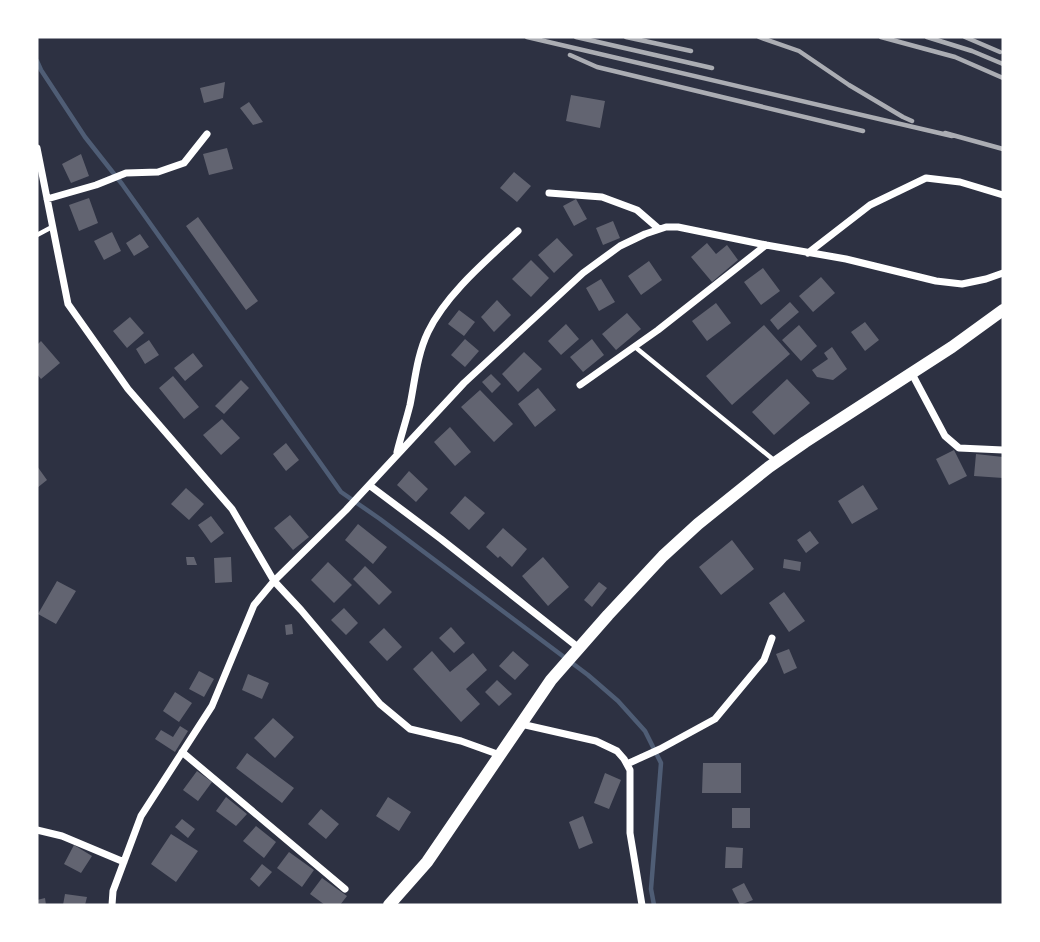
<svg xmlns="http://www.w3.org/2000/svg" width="1040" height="942" viewBox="0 0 1040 942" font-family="Overpass,sans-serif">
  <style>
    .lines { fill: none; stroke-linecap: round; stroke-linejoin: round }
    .stream { stroke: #4f5d75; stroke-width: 4.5 }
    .building { fill: #626471 }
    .service { stroke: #fff; stroke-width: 4.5 }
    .minor { stroke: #fff; stroke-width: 7 }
    .secondary { stroke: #fff; stroke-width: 12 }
    .rail { stroke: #abadb3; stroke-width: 4.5 }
  </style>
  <rect width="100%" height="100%" fill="#2d3142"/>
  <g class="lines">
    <path class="stream" d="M37 61 41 70 85 137 122 184 341 492 380 519 588 675 618 701 645 731 661 763 651 889 654 905"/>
  </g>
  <path class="building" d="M225 82 223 98 204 103 200 88Z
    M571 95 605 101 600 128 566 121Z
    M249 102 263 122 253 125 240 108Z
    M227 148 233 169 209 175 203 154Z
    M81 154 89 176 71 183 62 164Z
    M514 172 531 186 517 202 500 188Z
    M89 198 98 223 79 231 69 205Z
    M576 199 587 219 574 226 563 206Z
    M198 217 258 301 246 310 186 226Z
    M613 221 620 238 603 245 596 228Z
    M112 232 121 251 104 260 94 241Z
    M140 234 149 247 134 256 126 243Z
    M557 238 573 255 554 273 538 255Z
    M707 243 716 254 727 245 738 260 712 282 691 257Z
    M531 260 549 278 531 297 512 279Z
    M649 261 662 280 641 295 628 276Z
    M763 268 780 291 761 305 744 282Z
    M821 277 835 293 813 312 799 296Z
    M601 279 615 302 599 311 586 288Z
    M497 300 511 315 494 332 481 317Z
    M790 302 799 312 778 330 770 320Z
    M716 303 731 323 707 341 692 321Z
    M459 310 475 322 464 336 448 324Z
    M627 313 641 329 616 350 602 334Z
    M130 317 144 333 127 348 113 331Z
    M865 322 879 340 865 351 851 332Z
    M566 324 579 339 561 355 548 341Z
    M764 325 790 354 732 405 706 376Z
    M799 325 817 346 801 361 782 340Z
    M465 339 479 351 465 367 451 355Z
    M592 339 604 355 583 372 570 357Z
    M149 340 159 355 145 364 136 349Z
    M41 341 60 363 41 379 37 374V345Z
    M832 347 847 369 833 380 817 377 812 370 828 359 824 353Z
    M524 352 542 369 518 392 502 374Z
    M193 353 203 366 185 381 174 368Z
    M491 374 501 384 492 393 482 382Z
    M173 376 199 407 184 419 159 388Z
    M787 379 810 403 774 435 752 412Z
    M241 380 249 388 224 414 215 406Z
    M538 388 556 410 535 427 518 404Z
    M480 390 513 424 494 442 461 407Z
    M222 419 240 438 221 455 203 435Z
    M450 427 471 452 455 466 434 442Z
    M286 443 299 460 286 471 273 454Z
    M954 450 967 476 949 485 936 459Z
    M976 454 1003 457V478L974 476Z
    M37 466 47 480 37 488Z
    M409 471 428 489 416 502 397 485Z
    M863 485 878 509 852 524 838 501Z
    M186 488 204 504 189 520 171 504Z
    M465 496 485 513 469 530 450 513Z
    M290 515 309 537 293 550 274 528Z
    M211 516 224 533 211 543 198 525Z
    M358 524 387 547 373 564 345 540Z
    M503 528 527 549 512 567 500 556 498 558 486 547Z
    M810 531 819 543 806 553 797 540Z
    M732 540 754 569 721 595 699 567Z
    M186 557H194L197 565H187Z
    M231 557 232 582 215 583 214 558Z
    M543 557 569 587 548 606 522 576Z
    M784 559 801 562 800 571 783 568Z
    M328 562 352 585 334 603 311 580Z
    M365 566 392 592 379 605 353 579Z
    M57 581 76 591 56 624 38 614Z
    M599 582 607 588 592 607 584 600Z
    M784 592 805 621 789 632 769 603Z
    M344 608 358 623 346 635 331 620Z
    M292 624 293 634 286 635 285 625Z
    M451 627 465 643 454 653 439 638Z
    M384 628 402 647 387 661 369 642Z
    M789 649 797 668 784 674 776 654Z
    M432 651 450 672 473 653 487 670 466 689 480 704 461 722 413 669Z
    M513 651 529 665 515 680 499 666Z
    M199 671 214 679 204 697 189 689Z
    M248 674 269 683 262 699 242 690Z
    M497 680 512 694 499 706 485 692Z
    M175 692 192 703 179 722 163 711Z
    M273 718 294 737 275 758 254 738Z
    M180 726 188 731 175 752 155 739 161 730 173 737Z
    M247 753 294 788 282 803 236 768Z
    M703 763H741V793H702Z
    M197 771 212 782 198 801 183 790Z
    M605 773 621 780 609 809 594 803Z
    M226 797 247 814 236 826 216 811Z
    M388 797 411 812 399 831 376 816Z
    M732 808H750V828H732Z
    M321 809 339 824 326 839 308 824Z
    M583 816 593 843 579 849 569 822Z
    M182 819 195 829 188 838 175 827Z
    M256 826 276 842 264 858 243 841Z
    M171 834 198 851 176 882 151 864Z
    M74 845 92 856 81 873 64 864Z
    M726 847 743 848 742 868H725Z
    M289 852 314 870 302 887 277 868Z
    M262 864 272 872 259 887 250 879Z
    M322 878 347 896 340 905H325L310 894Z
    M744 883 753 900 740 905 732 889Z
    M65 894 87 897 85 905H63Z
    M45 898 46 905H37V900Z"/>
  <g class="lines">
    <path class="service" d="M37 235 52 227
      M635 347 775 461"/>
    <path class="minor" d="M37 148 68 304 128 389 232 509 274 581 301 610 380 704 410 729 461 741 500 755
      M549 193 602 197 637 210 659 229
      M47 199 96 185 126 173 158 172 184 163 207 134
      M808 253 870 205 926 178 960 182 1003 195
      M911 372 945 436 959 448 1003 450
      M580 385 658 330 766 245
      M397 452C401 436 406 421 410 405 415 380 417 355 428 332 446 294 488 259 518 231
      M369 485 441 539 579 648
      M521 724 596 741 617 751 624 759 630 770V833L642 905
      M182 752 345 889
      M627 764 660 749 715 719 764 660 772 638
      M37 830 62 836 124 862
      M112 905 113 891 141 816 212 706 254 605 274 581 346 510 464 383 583 273 620 246 645 234 666 227H678L766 245 846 259 936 281 962 284 986 279 1003 273"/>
    <path class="secondary" d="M389 905 427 862 551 680 608 615 663 556 698 524 769 467 805 442 952 347 1003 310"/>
    <path class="rail" d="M527 37 952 136
      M576 37 712 68
      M626 37 691 51
      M759 37 799 51 849 85 903 117 912 121
      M881 37 955 57 1003 78
      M927 37 972 51 1003 64
      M965 37 1000 52
      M570 55 597 67 863 131
      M945 133 1003 149"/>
  </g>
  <rect width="1040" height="942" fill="none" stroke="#ffffff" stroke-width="77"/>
</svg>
